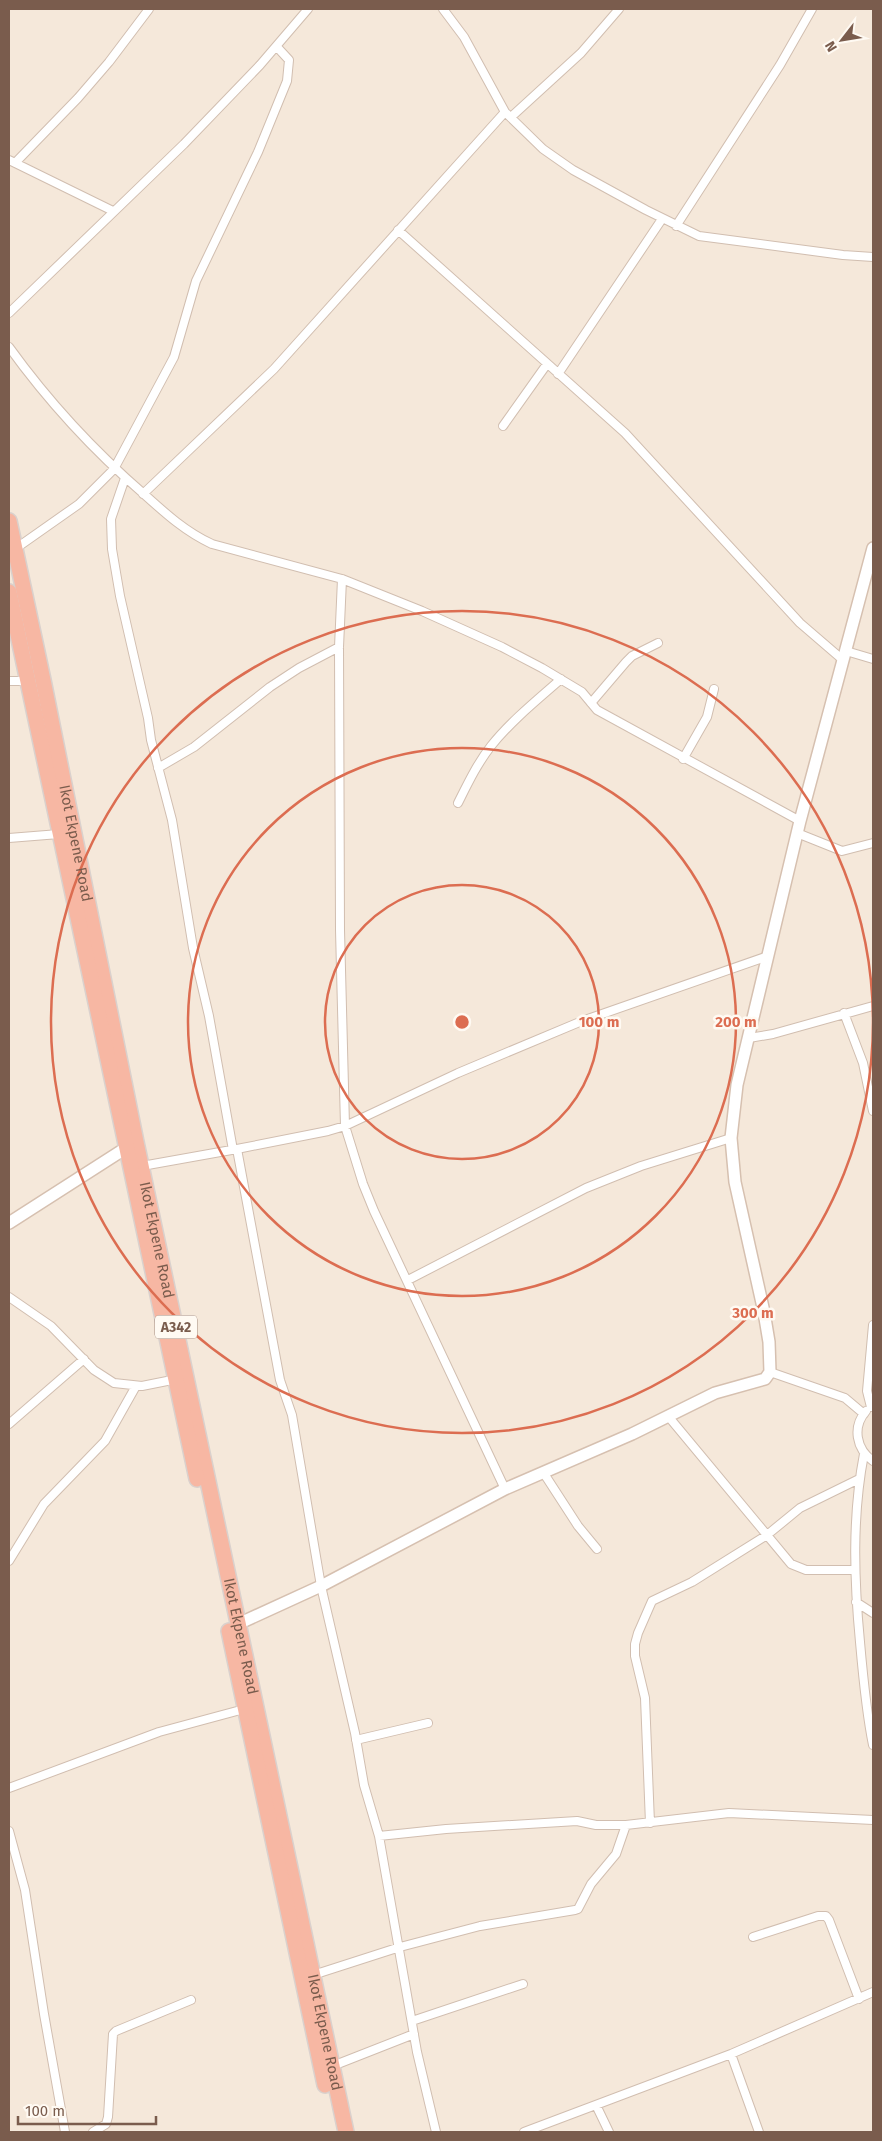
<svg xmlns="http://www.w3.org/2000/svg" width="882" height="2141" viewBox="0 0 882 2141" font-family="'Fira Sans',sans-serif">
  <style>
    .residential { fill: #f5e8da }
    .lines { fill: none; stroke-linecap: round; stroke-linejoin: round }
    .street-casing { stroke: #d1beb0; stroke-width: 10 }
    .secondary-casing { stroke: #d6c0b0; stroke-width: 14 }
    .highway-casing { stroke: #dad1cd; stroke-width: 18 }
    .street { stroke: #fff; stroke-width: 8 }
    .secondary { stroke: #fff; stroke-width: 11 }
    .highway { stroke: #f7b7a3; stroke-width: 15 }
    .ring { fill: none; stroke: #dc6d51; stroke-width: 2.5 }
    .labels { text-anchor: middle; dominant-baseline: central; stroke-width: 5; stroke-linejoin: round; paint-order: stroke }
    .shield { fill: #fffaf3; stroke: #a28b7f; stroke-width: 1 }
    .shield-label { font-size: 14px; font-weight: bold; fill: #7a5c4d }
    .street-label { font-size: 15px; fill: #7a5c4d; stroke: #fffaf3 }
    .centre { fill: #dc6d51; stroke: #fffaf3; stroke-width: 2.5 }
    .ring-label { font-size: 15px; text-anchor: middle; font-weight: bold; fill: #dc6d51; stroke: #fffaf3; stroke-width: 5; stroke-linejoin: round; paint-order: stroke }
  </style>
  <rect width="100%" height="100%" fill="#fdf6ec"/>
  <path class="residential" d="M9 9H873V2132H9Z"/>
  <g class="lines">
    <g class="street-casing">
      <path id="street" d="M443 9 464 37 505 112 543 149 573 170 646 210 699 236 843 255 873 257
        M511 117 581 53 619 9
        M9 160 113 211
        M15 163 78 98 109 62 149 9
        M676 226 780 65 812 9
        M398 230 625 433 800 623 843 660
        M9 313 184 144 260 65 308 9
        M9 347C48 401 94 451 145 495 166 514 186 532 212 544L342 579 422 611 502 647 542 668 582 692 597 710 800 821
        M558 374 662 219
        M503 426 547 364
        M125 478 111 519 112 549 120 596 148 718 151 740 172 820 193 948 209 1016 233 1150
        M143 494 274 369 505 112
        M15 549 79 504 114 469 174 357 196 281 258 152 287 81 289 60 277 47
        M342 579 339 647 340 930 345 1126 363 1184 374 1211 505 1489
        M846 651 873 659
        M9 681H28
        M591 703 626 662 632 656 658 643
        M683 759 707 717 714 689
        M158 768 194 747 270 687 299 668 339 647
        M458 803C468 783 477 764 491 746 511 721 537 700 561 679
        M797 833 842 851 873 843
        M9 838 59 834
        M844 1013 863 1063 873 1111
        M749 1038 773 1034 873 1006
        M237 1149 280 1380 292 1415 321 1586 355 1733 364 1785 379 1836 417 2052 436 2132
        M142 1166 237 1149 328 1131 345 1126 458 1073 582 1021 768 956
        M408 1280 586 1188 641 1166 731 1138
        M9 1297 51 1326 94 1370 114 1383 142 1386 177 1379
        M770 1372 845 1398 864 1414
        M871 1407 867 1391 873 1325
        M866 1411C852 1427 856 1449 873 1461
        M668 1416 791 1564 806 1570H855
        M9 1424 84 1359
        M864 1454C852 1516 854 1579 860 1642 863 1676 866 1711 873 1745
        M543 1472 578 1526 597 1549
        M9 1561 44 1504 105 1441 136 1386
        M856 1602 873 1613
        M356 1740 428 1723
        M9 1788 159 1732 248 1708
        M650 1823 645 1698 635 1656V1644L638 1633 652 1601 692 1582 767 1535 800 1508 859 1479
        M9 1831 25 1890 44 2014 65 2132
        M379 1836 446 1829 577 1821 596 1825H626L729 1813 873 1820
        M753 1937 818 1916H826L829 1920 859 1999
        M313 1975 400 1947 480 1926 575 1910 578 1909 591 1884 616 1854 626 1825
        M412 2021 523 1984
        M731 2054 759 2132
        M330 2067 414 2034
        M596 2105 609 2132
        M93 2132 106 2124 108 2117 113 2034 116 2031 191 2000
        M524 2132 731 2054 873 1992"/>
    </g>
    <g class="secondary-casing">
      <path id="secondary" d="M9 1223 126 1148
        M238 1624 321 1586 505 1489 632 1434 715 1393 765 1379 770 1372 769 1342 764 1312 735 1182 731 1138 737 1085 800 821 873 548"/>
    </g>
    <g class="highway-casing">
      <g id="highway">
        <path id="s1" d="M9 521 43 680 136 1142 346 2132"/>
        <path d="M9 592 197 1479"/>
        <path d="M229 1631 325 2085"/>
      </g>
    </g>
    <use href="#street" class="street"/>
    <use href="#secondary" class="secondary"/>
    <use href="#highway" class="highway"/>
  </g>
  <g class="ring">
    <circle cx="462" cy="1022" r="137"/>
    <circle cx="462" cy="1022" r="274"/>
    <circle cx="462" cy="1022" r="411"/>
  </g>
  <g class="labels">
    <rect class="shield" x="155" y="1315.5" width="42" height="23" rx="4"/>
    <g class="shield-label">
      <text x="176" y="1327">A342</text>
    </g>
    <g class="street-label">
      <text stroke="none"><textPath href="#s1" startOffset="329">Ikot Ekpene Road</textPath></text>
      <text stroke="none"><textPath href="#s1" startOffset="734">Ikot Ekpene Road</textPath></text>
      <text stroke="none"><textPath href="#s1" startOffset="1139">Ikot Ekpene Road</textPath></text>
      <text stroke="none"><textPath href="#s1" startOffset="1544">Ikot Ekpene Road</textPath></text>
    </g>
  </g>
  <circle cx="462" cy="1022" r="8" class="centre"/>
  <g class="ring-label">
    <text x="599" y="1027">100 m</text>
    <text x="736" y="1027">200 m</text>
    <text x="753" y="1318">300 m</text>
  </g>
  <rect width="882" height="2141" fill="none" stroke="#7a5c4d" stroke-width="20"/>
  <g transform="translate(842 40) rotate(239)" stroke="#fffaf3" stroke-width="4" paint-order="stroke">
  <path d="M0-4L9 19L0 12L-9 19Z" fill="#7a5c4d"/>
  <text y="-8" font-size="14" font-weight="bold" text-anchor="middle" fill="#7a5c4d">N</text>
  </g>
  <path d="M18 2116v8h138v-8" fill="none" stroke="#7a5c4d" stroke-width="2.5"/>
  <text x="25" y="2116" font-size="15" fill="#7a5c4d" stroke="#fffaf3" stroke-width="4" paint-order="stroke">100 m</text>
</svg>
